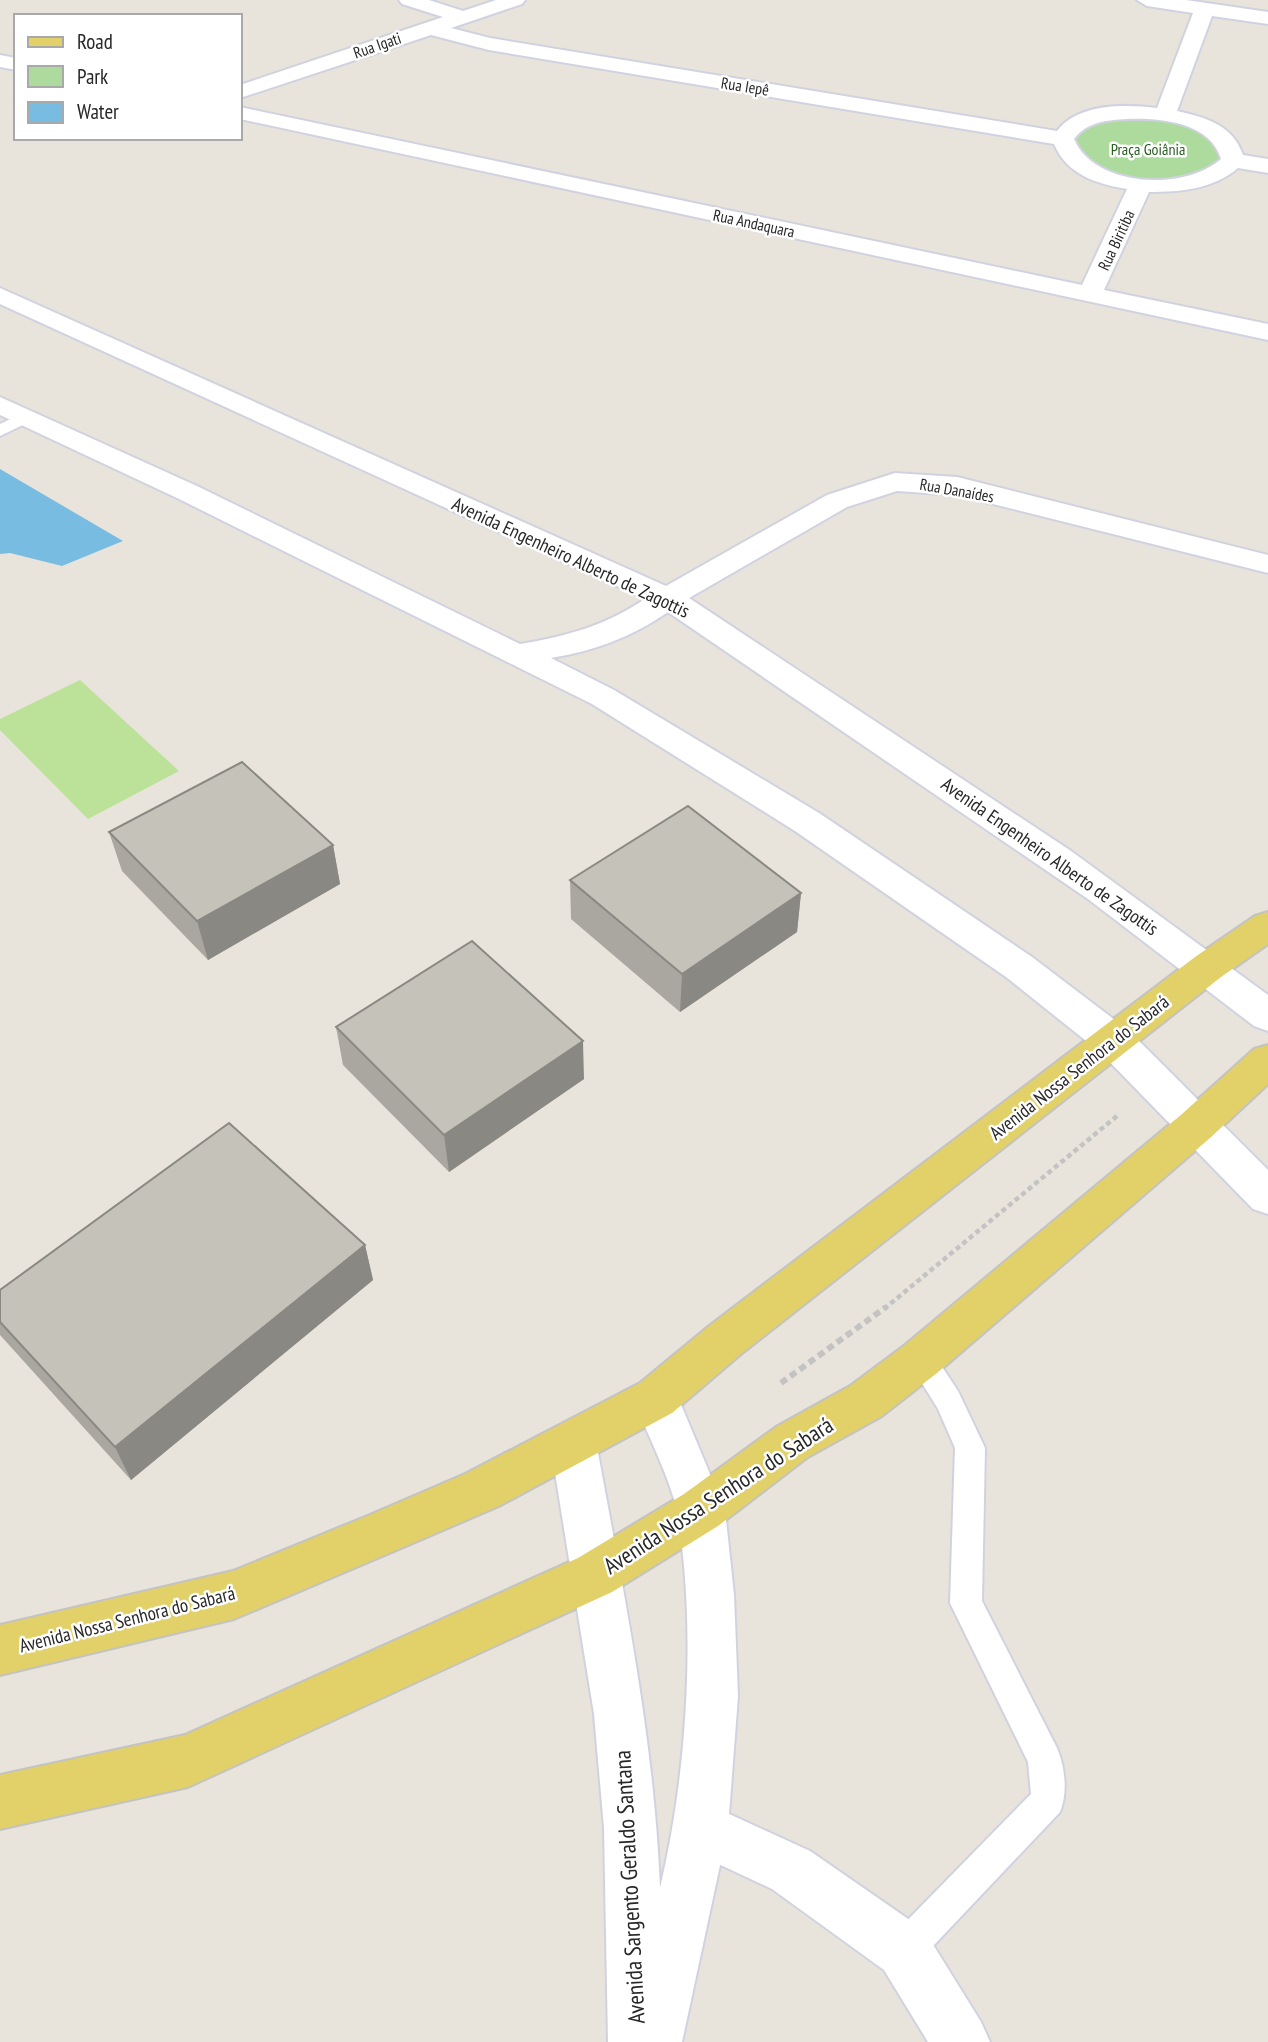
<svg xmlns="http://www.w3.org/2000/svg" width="1268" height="2042" viewBox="0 0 1268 2042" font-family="'PT Sans Narrow',sans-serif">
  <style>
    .green { fill: #acdb9d }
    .pitch { fill: #bce199 }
    .water { fill: #78bce2 }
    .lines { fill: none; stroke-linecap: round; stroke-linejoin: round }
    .lane-casing { stroke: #d1d2e0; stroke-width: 4 }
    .street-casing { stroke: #d1d2e0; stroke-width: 4 }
    .secondary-casing { stroke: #d1d2e0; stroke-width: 4 }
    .primary-casing { stroke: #c3c3c3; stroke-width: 4 }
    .path-far1 { stroke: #c3c3c3; stroke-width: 4.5; stroke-dasharray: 5 3.5; stroke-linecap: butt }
    .path { stroke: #c3c3c3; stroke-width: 6; stroke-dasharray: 7 4.5; stroke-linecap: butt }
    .lane { fill: #fff; fill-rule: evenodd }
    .street { fill: #fff; fill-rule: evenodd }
    .secondary { fill: #fff; fill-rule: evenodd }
    .primary { fill: #e2d068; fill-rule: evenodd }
    .wall { fill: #a9a7a0 }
    .shaded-wall { fill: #8a8882 }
    .building { fill: #c5c2ba; stroke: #8a8882; stroke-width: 2 }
    .labels { text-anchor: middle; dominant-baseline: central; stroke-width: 5; stroke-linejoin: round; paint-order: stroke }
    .far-street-label { font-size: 16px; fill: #282828; stroke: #fff }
    .far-park-label { font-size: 16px; fill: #285d20; stroke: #fff }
    .street-label { font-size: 19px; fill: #282828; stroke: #fff }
    .near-street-label { font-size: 23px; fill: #282828; stroke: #fff }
  </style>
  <rect width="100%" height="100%" fill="#e9e4db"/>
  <path class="green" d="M1109 113 1189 120 1233 160 1168 186 1095 173 1067 132Z"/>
  <path class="pitch" d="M80 680 179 771 88 819 0 730V719Z"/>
  <path class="water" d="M0 469 123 541 62 566 10 553 0 554Z"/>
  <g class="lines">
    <g class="lane-casing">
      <path id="lane" d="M25 412 34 417 31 421 0 436V424Z
        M921 1346 931 1350 958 1391 985 1448 982 1601 1057 1748C1065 1767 1068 1793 1060 1812L917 1963 904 1968 891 1963 886 1950 891 1937 1031 1794 1028 1762 950 1603 955 1448 938 1409 907 1359 911 1350Z"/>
    </g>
    <g class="street-casing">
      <path id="street" d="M399 0H429L463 11 496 0H525L522 4 451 28 490 38 1057 131C1078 103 1125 104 1157 108L1193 13 1147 6 1137 0H1186L1268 12V24L1212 16 1177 111C1205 117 1233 125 1243 155L1268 159V173L1238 168C1214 189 1181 192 1149 192L1104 290 1268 324V340L240 119V107L1082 285 1127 189C1097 184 1067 175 1054 144L489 50 431 35 240 98V85L443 17 402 4ZM1127 119C1160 118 1210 122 1221 159 1185 191 1095 188 1074 139 1087 122 1106 120 1127 119Z
        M0 55 16 58V70L0 67Z
        M701 1801 810 1851 924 1930 981 2022 990 2042H928L884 1970 772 1889 682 1847 674 1828 682 1809Z"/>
    </g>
    <g class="secondary-casing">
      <path id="secondary" d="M0 288 666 586 827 495 895 473 957 477 1268 555V573L957 495 897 491 847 507 689 598 1071 851 1268 995V1031L1254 1026 1088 899 668 612C632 637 594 651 551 658L614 690 819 813 1032 957 1128 1030 1268 1170V1214L1253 1209 1100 1052 1006 977 795 831 592 704 177 498 0 415V397L197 486 520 644C567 636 605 626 645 599L0 304Z
        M656 1377 672 1383 725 1510 734 1595 738 1696 728 1828 682 2042H608L604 1828 594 1714 550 1442 557 1427 573 1421 589 1427 596 1442C623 1590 654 1737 660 1888 687 1775 697 1628 677 1512 672 1482 645 1429 633 1398L640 1383Z"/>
    </g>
    <g class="primary-casing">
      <path id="primary" d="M1268 912V944L1221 977 741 1354 672 1413 499 1506 399 1549 234 1619 0 1675V1625L233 1571 365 1517 465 1474 640 1383 709 1326 1195 957 1255 916Z
        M1268 1045V1084L1210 1138 937 1373 882 1416 808 1457 718 1526 612 1592 188 1787 0 1829V1775L185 1735 578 1558 684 1494 776 1427 850 1386 905 1345 1182 1114 1254 1049Z"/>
    </g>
    <path class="path-far1" d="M884 1309 1117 1116"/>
    <path class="path" d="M781 1383 886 1307"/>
    <use href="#lane" class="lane"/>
    <use href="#street" class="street"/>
    <use href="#secondary" class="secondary"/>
    <use href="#primary" class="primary"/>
  </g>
  <path class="wall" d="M109 832 333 845 340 884 208 960 122 871Z
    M570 880 801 893 797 932 680 1012 571 919Z
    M336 1027 584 1079 449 1172 343 1065Z
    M365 1245 373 1280 131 1480 0 1335V1290Z"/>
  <path class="shaded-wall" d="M333 845 340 884 208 960 197 921Z
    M801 893 797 932 680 1012 682 974Z
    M583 1041 584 1079 449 1172 444 1135Z
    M365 1245 373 1280 131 1480 115 1447Z"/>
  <path class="building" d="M242 762 333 845 197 921 109 832Z
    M688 806 801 893 682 974 570 880Z
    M472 941 583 1041 444 1135 336 1027Z
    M229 1123 365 1245 115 1447 0 1322V1290Z"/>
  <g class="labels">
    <g class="far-street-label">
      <text transform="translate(377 45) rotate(-19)">Rua Igati</text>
      <text transform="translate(745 86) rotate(9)">Rua Iepê</text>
      <text transform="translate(754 223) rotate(12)">Rua Andaquara</text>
      <text transform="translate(1116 240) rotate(-65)">Rua Biritiba</text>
      <text transform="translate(957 490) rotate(10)">Rua Danaídes</text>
    </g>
    <g class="far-park-label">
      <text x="1148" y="149">Praça Goiânia</text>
    </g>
    <g class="street-label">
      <text transform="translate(571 557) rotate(25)">Avenida Engenheiro Alberto de Zagottis</text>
      <text transform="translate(1050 856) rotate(35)">Avenida Engenheiro Alberto de Zagottis</text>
      <text transform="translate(1079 1067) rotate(-38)">Avenida Nossa Senhora do Sabará</text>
      <text transform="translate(127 1619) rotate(-14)">Avenida Nossa Senhora do Sabará</text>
    </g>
    <g class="near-street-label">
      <text transform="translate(718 1495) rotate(-33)">Avenida Nossa Senhora do Sabará</text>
      <text transform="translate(629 1887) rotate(-93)">Avenida Sargento Geraldo Santana</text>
    </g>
  </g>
  <rect x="14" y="14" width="228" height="126" fill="#ffffff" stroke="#a9a9a9" stroke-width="2"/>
  <rect x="28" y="37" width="35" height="10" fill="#e2d068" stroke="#a9a9a9" stroke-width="2"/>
  <text x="77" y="49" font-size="21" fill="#282828">Road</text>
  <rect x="28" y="66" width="35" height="21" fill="#acdb9d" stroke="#a9a9a9" stroke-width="2"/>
  <text x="77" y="84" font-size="21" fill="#282828">Park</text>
  <rect x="28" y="102" width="35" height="21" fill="#78bce2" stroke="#a9a9a9" stroke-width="2"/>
  <text x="77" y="119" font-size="21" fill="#282828">Water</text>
</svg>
